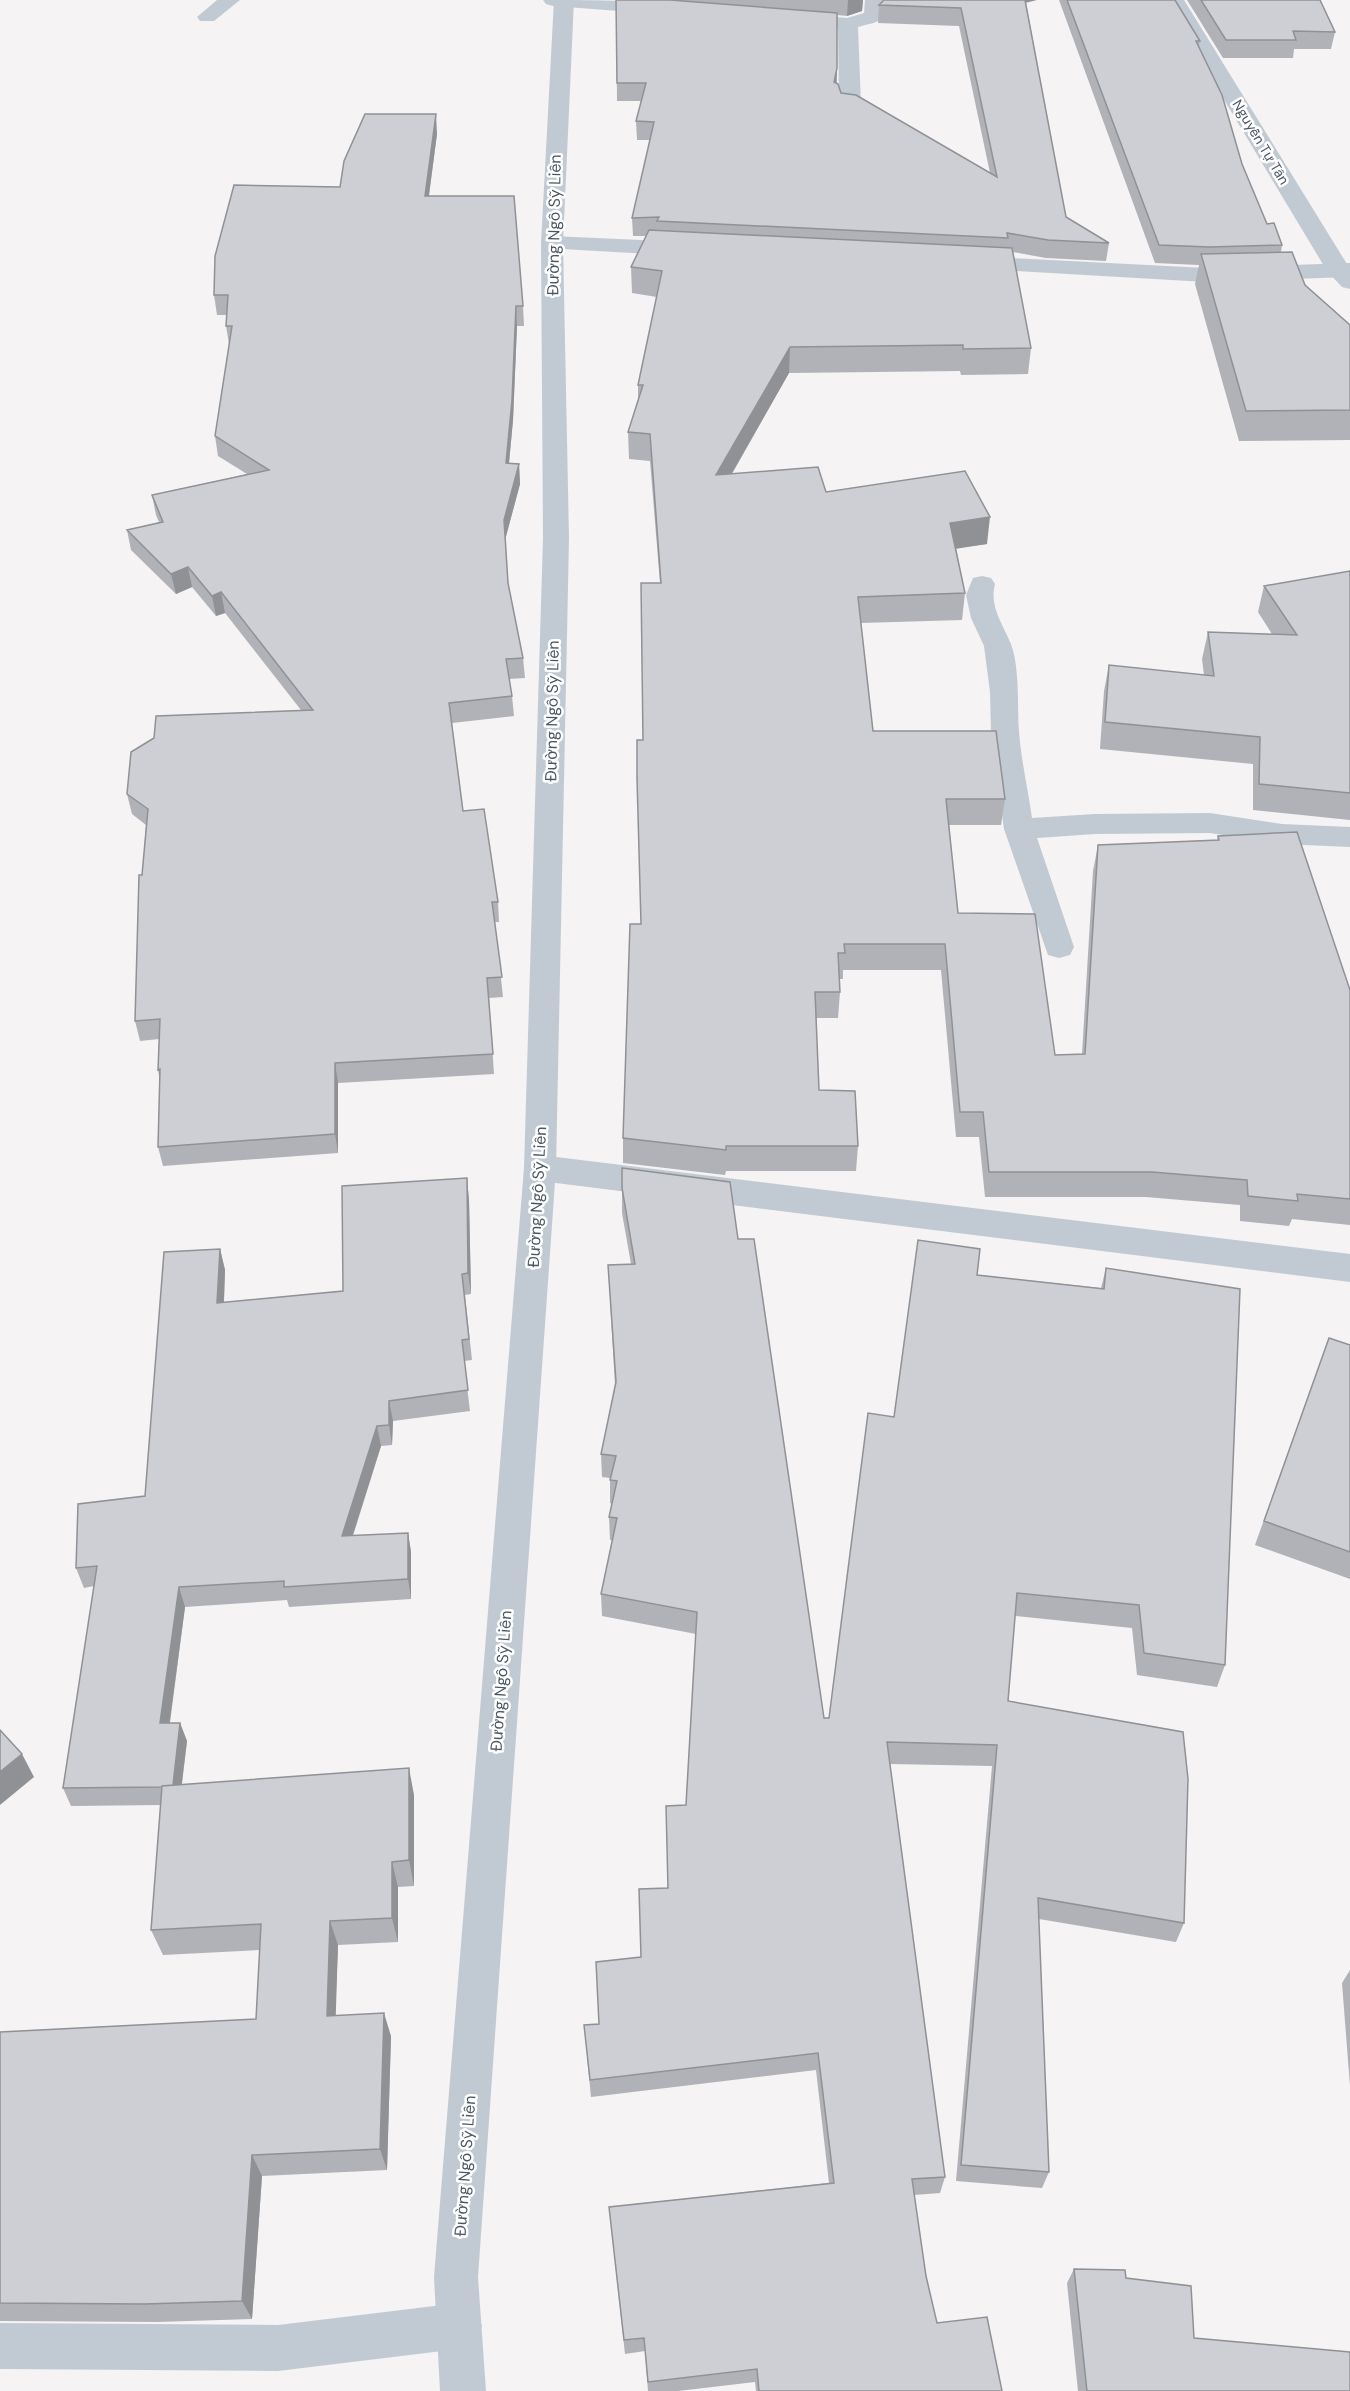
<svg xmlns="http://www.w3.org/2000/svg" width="1350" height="2391" viewBox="0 0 1350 2391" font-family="'DM Sans',sans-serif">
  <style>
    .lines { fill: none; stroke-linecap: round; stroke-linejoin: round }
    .minor { fill: #c1cad2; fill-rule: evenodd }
    .tertiary { fill: #c1cad2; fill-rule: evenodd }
    .wall { fill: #b0b2b7 }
    .shaded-wall { fill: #909195 }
    .building { fill: #cdcfd5; stroke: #909195; stroke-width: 1.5 }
    .labels { text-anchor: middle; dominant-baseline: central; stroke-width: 5; stroke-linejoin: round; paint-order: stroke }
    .far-street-label { font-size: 14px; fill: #4a5661; stroke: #fff }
    .street-label { font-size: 16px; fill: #4a5661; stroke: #fff }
  </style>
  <rect width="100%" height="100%" fill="#f5f3f3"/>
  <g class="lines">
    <path class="minor" d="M217 0H240L214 21H200L197 17Z
      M543 0C581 0 629 0 666 4L669 8 666 12 659 14 553 6 546 4Z
      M865 0H885C884 24 879 21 858 27L861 105 858 110 850 111 842 110 839 105 838 29 791 25 784 23 781 19 784 15 791 13 847 18 864 13Z
      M552 236 685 242 693 244 696 249 693 254 685 256 544 248 541 243 544 238Z
      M971 256 1206 268 1350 263V277L1206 282 963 268 959 263 963 258Z
      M982 576 991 578 995 584C989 607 1003 624 1011 644 1020 669 1017 705 1019 731 1021 760 1028 789 1032 818L1095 814 1210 813 1282 824 1350 827V847L1282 844 1210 833 1095 834 1037 838 1074 947 1070 955 1059 958 1048 955 1004 829 991 733 990 692 984 646 971 618 966 595 973 578Z
      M540 1155 1350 1254V1282L540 1181 528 1177 524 1168 528 1159Z
      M459 2303 475 2310 482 2326 475 2342 459 2349 278 2371 0 2369V2323L278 2325Z"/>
    <path class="tertiary" d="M554 0H574L563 243 569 538 556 1168 478 2277 486 2391H440L434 2277 524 1168 543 538 541 243Z
      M1164 0H1184L1350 269V289L1342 287 1327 271Z"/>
  </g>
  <path class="wall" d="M616 0H863L862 11 847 16 837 15V83L841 93 990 173 959 26 878 23 879 5 1026 3 1066 217 1109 243 1106 261 1046 258 1013 252 1031 348 1028 374 961 375 960 371 789 373 732 474 826 492 987 544 956 548 965 593 962 620 861 623 873 731 1005 799 1001 825H949L958 913 1055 1055 1082 1054 1093 871 1098 845 1217 840 1218 836 1350 990V1225L1292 1219 1289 1226 1240 1221V1205L1146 1197H985L979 1137H956L941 970H843V979H839L840 992 838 1018H816L819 1090 858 1146 856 1171H726L725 1175 623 1163V1138L641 924 643 740 660 583 650 461 629 459 628 432 638 399V385L657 297 632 293 631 267 646 236H633L632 218 650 140H637L636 121 641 101H617Z
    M1059 0H1175L1200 41 1199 46 1242 164 1267 224 1282 245 1281 252 1305 285 1350 325V440L1239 441 1195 284 1199 265 1155 263Z
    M1187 0H1320L1335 32 1331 49H1294L1293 58H1223Z
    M437 134 429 196 523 306 524 326H517L513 420 509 464H519L520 484 505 540 508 583 523 658 525 678 509 679 512 696 514 716 452 723 463 811 498 902 499 922H495L503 997 489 998 494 1074 338 1083V1153L163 1166 158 1147 160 1080 158 1070 159 1039 140 1041 135 1021 142 875 146 825 132 814 127 794 301 710 225 613 216 616 192 587 176 594 131 550 127 530 159 522 156 515 152 495 247 474 218 456 215 436 229 344 226 326 227 315H217L214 295 340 187Z
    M1350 571V820L1253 810V764L1100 749 1104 691 1109 665 1204 675 1202 659 1208 632 1272 634 1258 612 1264 586Z
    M467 1178 469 1200 471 1294 465 1295 472 1360 464 1361 470 1411 393 1421 392 1445 381 1446 353 1536 408 1533 411 1552V1599L289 1607 287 1600 185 1607 170 1723H180L187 1741 182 1784 414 1795V1886L398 1887V1942L338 1945 335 2016 391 2036 387 2170 262 2176 252 2319 157 2322 0 2321V2032L256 2019 260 1950 163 1955 151 1930 161 1805 71 1806 63 1788 94 1586 84 1588 76 1568 145 1496 220 1249 225 1270 224 1302 343 1291Z
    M622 1188 738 1239 824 1718H829L894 1417 977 1275 1101 1288 1106 1268 1225 1665 1217 1687 1137 1675 1132 1628 1015 1616 1008 1701 1184 1923 1176 1942 1039 1919 1049 2172 1042 2188 956 2181 992 1766 890 1764 945 2177 940 2193 914 2195 926 2276 937 2323 1002 2391H756L755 2382 678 2391H648L645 2351 625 2354 609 2207 829 2183 816 2070 591 2097 584 2025 599 2024 641 1957 667 1888 686 1805 696 1634 602 1616 601 1594 612 1540H610L609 1517 612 1504 610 1503V1478L602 1477 601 1454 615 1385 608 1265 631 1264 622 1213Z
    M1329 1338 1350 1345V1579L1255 1545Z
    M1350 1970V2086L1342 1983Z
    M1074 2269 1126 2278 1194 2338 1350 2391H1078L1067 2283Z"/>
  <path class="shaded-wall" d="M848 0H863L862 11 847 16Z
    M1022 0H1037L1021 4Z
    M837 68 836 86 834 82Z
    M436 114 437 134 426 216 425 196Z
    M516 306 517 326 513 420 507 483 506 463Z
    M790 347 789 373 716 501V475Z
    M519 464 520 484 505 540 504 520Z
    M990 517 987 544 948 550 950 523Z
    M188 567 192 587 176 594 171 574Z
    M221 592 225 613 216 616 212 596Z
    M335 1063 338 1083V1153L335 1134Z
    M467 1178 469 1200 471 1294 468 1273Z
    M220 1249 225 1270 223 1324 217 1303Z
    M389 1401 393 1421 392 1445 389 1425Z
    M377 1426 381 1446 346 1556 342 1536Z
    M408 1533 411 1552V1599L408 1579Z
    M179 1587 185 1607 167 1741 160 1723Z
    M180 1723 187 1741 179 1805 172 1787Z
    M22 1754 34 1777 0 1805V1772Z
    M409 1768 414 1795V1886L409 1860Z
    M392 1862 398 1887V1942L392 1918Z
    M330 1921 338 1945 335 2039 327 2016Z
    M384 2013 391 2036 387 2170 380 2149Z
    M252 2155 262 2176 252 2319 242 2301Z"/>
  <path class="building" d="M616 0H670L837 13V68L834 82 838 84 841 93 856 95 997 177 961 8 879 5 884 0H1025L1066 217 1109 243 1048 240 1007 233 1008 238 657 221 659 217 632 218 654 122 636 121 646 83H617Z
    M1067 0H1175L1200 41H1196L1222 95 1242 164 1267 224 1274 223 1282 245 1209 247 1159 245Z
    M1201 0H1320L1335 32 1293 31 1296 40H1226Z
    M365 114H436L425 196H514L523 306H516L512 400 506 463 519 464 504 520 508 583 523 658 506 659 512 696 449 703 463 811 484 809 498 902H492L502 977 487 978 493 1054 335 1063V1134L158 1147 160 1069 158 1070 160 1019 135 1021 139 875H142L148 809 127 794 131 752 154 738 156 716 313 710 221 592 212 596 188 567 171 574 127 530 163 522 152 495 269 470 215 436 232 326H226L228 295H214L215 256 234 185 340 187 344 161Z
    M649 230 1012 248 1031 348 963 349V345L790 347 716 475 818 467 826 492 965 471 990 517 950 523 965 593 858 597 873 731H996L1005 799H946L958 913 1035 914 1055 1055 1085 1054 1098 845 1219 840 1218 836 1297 832 1350 990V1199L1297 1194 1298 1201 1248 1196 1247 1180 1152 1172H989L983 1112H960L945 944H844L845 953H838L840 992H815L819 1090 855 1091 858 1146H726V1150L623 1138 630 924H641L637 778V740H643L641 583H661L650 434 628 432 643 385H638L662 271 631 267Z
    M1292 252 1305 285 1350 325V410L1246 411 1201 254Z
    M1350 571V793L1259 784 1260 737 1105 722 1109 665 1214 676 1208 632 1297 635 1264 586Z
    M622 1168 730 1182 738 1239H754L824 1718H829L868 1413 894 1417 918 1240 980 1249 977 1275 1104 1289 1106 1268 1240 1289 1225 1665 1144 1653 1139 1605 1017 1593 1008 1701 1183 1732 1188 1779 1184 1923 1038 1898 1049 2172 961 2165 997 1745 887 1742 945 2177 912 2179 926 2276 937 2323 987 2317 1002 2391H759L757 2369 648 2382 644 2338 624 2340 609 2207 834 2183 818 2053 590 2080 584 2025 599 2024 596 1962 641 1957 639 1889 668 1888 666 1806 686 1805 697 1612 601 1594 617 1518 609 1517 617 1481 610 1480 616 1456 601 1454 616 1382 608 1265 635 1264 622 1188Z
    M467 1178 468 1273 462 1274 469 1339 462 1340 468 1390 389 1401V1425L377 1426 342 1536 408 1533V1579L284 1587V1581L179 1587 160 1723H180L173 1785 162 1786V1787L63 1788 97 1566 76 1568 78 1504 145 1496 164 1252 220 1249 217 1303 343 1291 342 1186Z
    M1329 1338 1350 1345V1552L1264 1521Z
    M0 1730 22 1754 0 1772Z
    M409 1768V1860L392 1862V1918L330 1921 327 2016 384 2013 380 2149 252 2155 242 2301 144 2304 0 2303V2032L256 2019 261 1924 151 1930 162 1786Z
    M1074 2269 1125 2270 1126 2278 1191 2286 1194 2338 1350 2352V2391H1087Z"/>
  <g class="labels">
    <g class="far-street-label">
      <text transform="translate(1261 142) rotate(59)">Nguyễn Tự Tân</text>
    </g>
    <g class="street-label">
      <text transform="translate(554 225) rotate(-89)">Đường Ngô Sỹ Liên</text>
      <text transform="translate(552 711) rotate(-89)">Đường Ngô Sỹ Liên</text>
      <text transform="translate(537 1197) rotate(-87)">Đường Ngô Sỹ Liên</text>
      <text transform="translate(501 1681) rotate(-86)">Đường Ngô Sỹ Liên</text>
      <text transform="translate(465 2166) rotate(-86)">Đường Ngô Sỹ Liên</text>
    </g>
  </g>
</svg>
